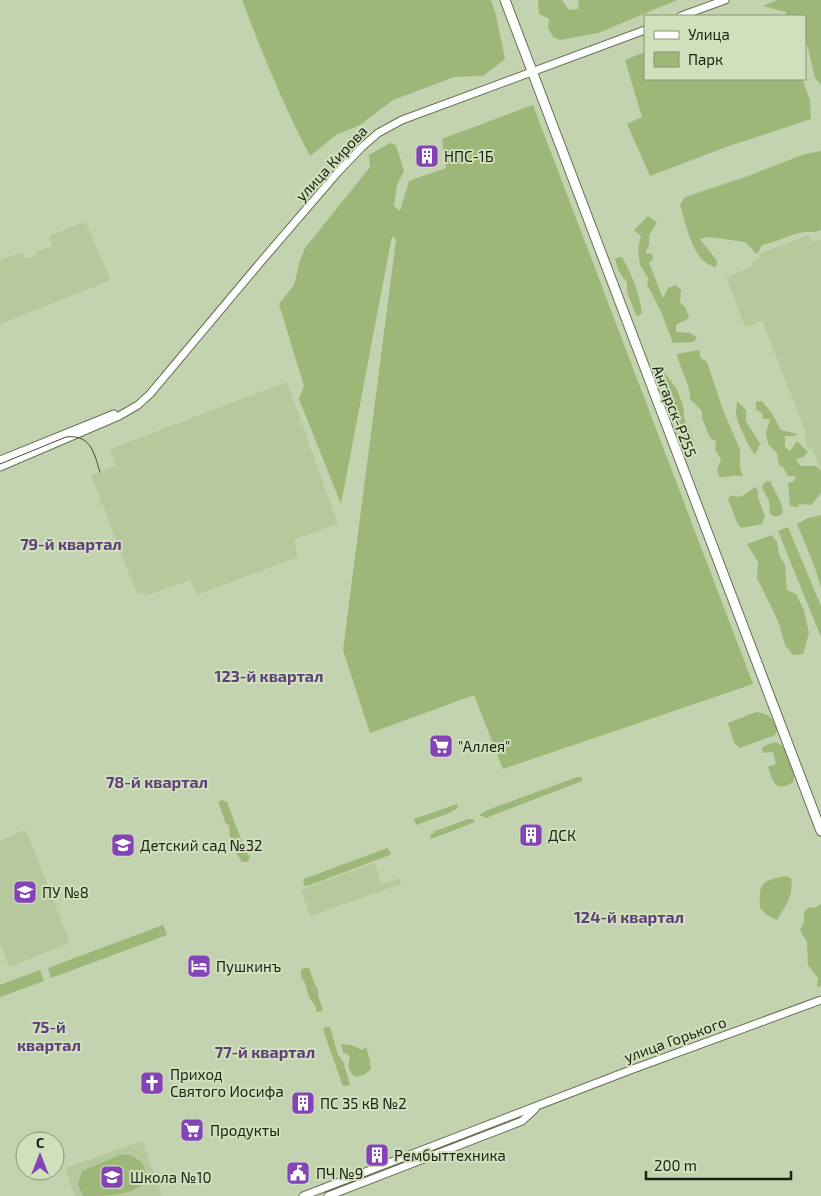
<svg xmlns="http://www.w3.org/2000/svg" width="821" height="1196" viewBox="0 0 821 1196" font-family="'Exo 2',sans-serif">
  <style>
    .built { fill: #b5c99d }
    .green { fill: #9cb777 }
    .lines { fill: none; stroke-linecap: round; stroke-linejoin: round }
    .tertiary-casing { stroke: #647251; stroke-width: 9 }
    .primary-casing { stroke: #647251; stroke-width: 11 }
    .tertiary { stroke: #fff; stroke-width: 7 }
    .primary { stroke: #fff; stroke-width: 9 }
    .tram { stroke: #424a37; stroke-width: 1 }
    .labels { text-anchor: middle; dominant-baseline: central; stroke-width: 4; stroke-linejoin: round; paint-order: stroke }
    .poi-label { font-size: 15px; fill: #1c2214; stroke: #d0e0bc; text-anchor: start }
    .street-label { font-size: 15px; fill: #1c2214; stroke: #d0e0bc }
    .neighbourhood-label { font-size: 16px; font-weight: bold; fill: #5f3f7a; stroke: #d0e0bc }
  </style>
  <rect width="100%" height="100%" fill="#c3d3af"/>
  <path class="built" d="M85 222 111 280 0 324V260L22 252 26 259 39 254 36 252 52 246 49 236Z
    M809 235 812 242 821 239V472L812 448 808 449 804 437 807 435 762 321 745 327 726 277 754 266 753 261 761 258 759 254Z
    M287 382 338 524 295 539 294 542 298 557 197 595 190 580 145 596 143 592 137 594 91 475 116 466 110 449Z
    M26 830 70 943 9 967 0 943V840Z
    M374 863 382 884 400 878 401 884 310 916 301 890Z
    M142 1141 162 1196H75L65 1168Z"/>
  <path class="green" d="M242 0H491L496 15 505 59 483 76 454 77 393 100 360 125 336 135 310 156C284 106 262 53 242 0Z
    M538 0H562L569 10 578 9 579 0H677L598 33 560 40 553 37 548 28 549 19 539 14Z
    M777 0H821V85L815 78 807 44 805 41V16H786V12L763 6Z
    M645 52V79H802L810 100 811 119 726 147 650 176 627 124 642 117 625 60Z
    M533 105 753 684 503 769 474 695 370 733 343 650 396 240 392 236 341 504 299 399 304 386 279 304 294 285 300 261 305 248 370 167 369 155 390 143 396 145 404 171 397 185 394 206 400 211 409 181 446 168 442 139Z
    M821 151V230C816 233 811 231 805 232 790 234 777 242 762 245L757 254 745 242 709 237 700 239 717 261 716 267C692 263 687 225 680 205L685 197 748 176 805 154Z
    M648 216 657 222 649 236V245L645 253 652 254 653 259 649 263 663 298 668 288 676 285 681 290 680 302 686 308 689 318 676 325V332L690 333 697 337 694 342 673 343 661 312 647 284 648 278 640 265 638 249 641 236 634 230Z
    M622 257C632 275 639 292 642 313L637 317 627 292V282C620 275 617 268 615 258Z
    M699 350 701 358 707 362 723 410 740 449V467L743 477C732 474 730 478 720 477L717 471 721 459 715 450 716 441 710 438 702 418V411L690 399C691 384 680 371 677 354Z
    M663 370 677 390 683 405 684 417 692 435 696 449H692L684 442 679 433 675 418V407L660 375Z
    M737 401 746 410V421L760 444 755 455C749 446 737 424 736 413 736 409 737 405 737 401Z
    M762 401 771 412 781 430 797 434 795 436H785V447L790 451 797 441 808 452 803 457 796 459 800 466H816L821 471V493L811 505 799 504 798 507 790 506 788 483 794 481 796 476H788L783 467 779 465 777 453 768 444 766 433 770 419H763L762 413 756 410V402Z
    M770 481 781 503 783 512 779 516H773L770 513 769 501 762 487 765 482Z
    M755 487 758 491V497L765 517 762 524 742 528 738 525 728 499 731 495C742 500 746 493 755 487Z
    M821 515V588L814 565 797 524 808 518Z
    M788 527 821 606V637L778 531Z
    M772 535 777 542 780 557 785 565 787 590 796 594 804 610 809 633 803 654 793 655 785 645 779 623 757 578 758 562 747 544Z
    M756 712C769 714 774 718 777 731L775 735 740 748 734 743 728 723Z
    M775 742 785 747 795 774 793 782C775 794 773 781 768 767L776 764 773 752 763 753 762 749 764 746Z
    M577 777H582V781L486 818 479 815 485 811Z
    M222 800 227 802C235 822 240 840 250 858L247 862H242L236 853 233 845 236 843 230 837 229 825 226 824 218 802Z
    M457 804 458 808 447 814 416 825 414 819Z
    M468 819H473L475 822 431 839 430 836 435 831Z
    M387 848 391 852 390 855 310 885 305 886 303 883 304 879Z
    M784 876 791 878C794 896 786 905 777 920L767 915 760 908C759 883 760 882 784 876Z
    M821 904V986L817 987 818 978 808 965 807 942 800 930 804 922V912L809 907 815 908Z
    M163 925 167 935 51 978 48 968Z
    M304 968H309L315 985 318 989C317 997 322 1004 323 1011L316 1012V1007L309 997 305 983 301 977V970Z
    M40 970 44 981 0 997V985Z
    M325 1027H330L338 1055 343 1061 350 1085 343 1086C340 1081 341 1079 339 1075 334 1060 328 1045 323 1029Z
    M341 1044 351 1045 362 1050 366 1047 370 1061 371 1069 364 1075 355 1077C347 1069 348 1066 350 1056L343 1052Z
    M120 1155C139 1153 155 1172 139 1187 126 1196 100 1196 83 1196L78 1184 82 1171Z"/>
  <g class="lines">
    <g class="tertiary-casing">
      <path id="tertiary" d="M681 16 725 0
        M0 460 114 414
        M0 467 119 416 138 405 150 394 259 264 338 172 361 148 378 133 402 120 645 30
        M303 1196 633 1069 821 1000
        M328 1196 522 1121 535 1109"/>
    </g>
    <g class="primary-casing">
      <path id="primary" d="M505 0 821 831"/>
    </g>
    <use href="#tertiary" class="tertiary"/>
    <use href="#primary" class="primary"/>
    <path class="tram" d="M0 464 66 437C91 434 94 453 100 472"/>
  </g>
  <defs>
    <g id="building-square" transform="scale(1.25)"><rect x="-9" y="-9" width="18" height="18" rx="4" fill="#8443b7" stroke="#d0e0bc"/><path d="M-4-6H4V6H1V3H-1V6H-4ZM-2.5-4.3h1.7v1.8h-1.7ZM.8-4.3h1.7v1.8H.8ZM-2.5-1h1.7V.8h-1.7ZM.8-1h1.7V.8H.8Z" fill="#fff"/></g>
    <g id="supermarket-square" transform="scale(1.25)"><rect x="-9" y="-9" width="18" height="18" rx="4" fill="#8443b7" stroke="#d0e0bc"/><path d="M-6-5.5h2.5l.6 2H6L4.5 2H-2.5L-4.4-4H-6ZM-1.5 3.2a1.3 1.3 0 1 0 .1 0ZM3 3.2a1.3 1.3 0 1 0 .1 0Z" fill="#fff"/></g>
    <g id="school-square" transform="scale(1.25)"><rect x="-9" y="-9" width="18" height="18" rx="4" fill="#8443b7" stroke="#d0e0bc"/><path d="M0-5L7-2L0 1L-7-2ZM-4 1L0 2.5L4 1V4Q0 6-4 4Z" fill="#fff"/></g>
    <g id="university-square" transform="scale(1.25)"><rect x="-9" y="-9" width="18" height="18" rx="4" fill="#8443b7" stroke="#d0e0bc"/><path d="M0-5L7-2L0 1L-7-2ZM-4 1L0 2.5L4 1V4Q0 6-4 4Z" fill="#fff"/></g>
    <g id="hotel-square" transform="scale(1.25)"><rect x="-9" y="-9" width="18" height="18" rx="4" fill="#8443b7" stroke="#d0e0bc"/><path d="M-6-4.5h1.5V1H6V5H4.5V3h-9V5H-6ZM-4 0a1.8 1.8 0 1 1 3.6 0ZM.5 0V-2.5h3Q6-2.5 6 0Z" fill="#fff"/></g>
    <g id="church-square" transform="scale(1.25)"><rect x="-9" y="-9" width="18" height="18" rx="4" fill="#8443b7" stroke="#d0e0bc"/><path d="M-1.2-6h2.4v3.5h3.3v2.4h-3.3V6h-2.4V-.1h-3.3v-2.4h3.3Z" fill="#fff"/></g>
    <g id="civic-square" transform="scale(1.25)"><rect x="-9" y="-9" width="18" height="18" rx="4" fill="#8443b7" stroke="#d0e0bc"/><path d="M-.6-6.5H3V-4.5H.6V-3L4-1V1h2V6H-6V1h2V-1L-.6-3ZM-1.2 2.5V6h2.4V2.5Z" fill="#fff"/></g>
  </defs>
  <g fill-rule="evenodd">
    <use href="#building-square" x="427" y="156"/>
    <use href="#supermarket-square" x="441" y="746"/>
    <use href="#building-square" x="531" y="835"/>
    <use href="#school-square" x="123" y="845"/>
    <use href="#university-square" x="25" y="892"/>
    <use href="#hotel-square" x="199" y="966"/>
    <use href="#church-square" x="152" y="1083"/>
    <use href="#building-square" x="303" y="1103"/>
    <use href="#supermarket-square" x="192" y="1130"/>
    <use href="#building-square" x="377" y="1155"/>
    <use href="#civic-square" x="298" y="1173"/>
    <use href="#school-square" x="112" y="1177"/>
  </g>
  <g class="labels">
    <g class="poi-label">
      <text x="444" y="156">НПС-1Б</text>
      <text x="458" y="746">"Аллея"</text>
      <text x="548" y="835">ДСК</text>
      <text x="140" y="845">Детский сад №32</text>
      <text x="42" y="892">ПУ №8</text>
      <text x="216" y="966">Пушкинъ</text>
      <text x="170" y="1074">Приход<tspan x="170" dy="17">Святого Иосифа</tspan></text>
      <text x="320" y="1103">ПС 35 кВ №2</text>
      <text x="210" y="1130">Продукты</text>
      <text x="394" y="1155">Рембыттехника</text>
      <text x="316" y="1173">ПЧ №9</text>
      <text x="130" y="1177">Школа №10</text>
    </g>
    <g class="street-label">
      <text transform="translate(331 163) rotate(-47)">улица Кирова</text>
      <text transform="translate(675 411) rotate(69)">Ангарск-Р255</text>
      <text transform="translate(675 1039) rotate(-20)">улица Горького</text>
    </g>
    <g class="neighbourhood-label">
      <text x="71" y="543">79-й квартал</text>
      <text x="269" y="675">123-й квартал</text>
      <text x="157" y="781">78-й квартал</text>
      <text x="629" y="916">124-й квартал</text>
      <text x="49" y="1026">75-й<tspan x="49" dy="18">квартал</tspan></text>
      <text x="265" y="1051">77-й квартал</text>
    </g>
  </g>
  <rect x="644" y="15" width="162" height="65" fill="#d0e0bc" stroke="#889479"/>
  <rect x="654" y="31" width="25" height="8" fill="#ffffff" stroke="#889479"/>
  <text x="688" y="40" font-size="15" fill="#1c2214">Улица</text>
  <rect x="654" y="52" width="25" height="15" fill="#9cb777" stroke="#889479"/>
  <text x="688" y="65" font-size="15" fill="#1c2214">Парк</text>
  <g transform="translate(40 1156)"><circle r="24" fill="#d0e0bc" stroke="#889479"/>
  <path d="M0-4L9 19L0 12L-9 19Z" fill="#8443b7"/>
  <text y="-8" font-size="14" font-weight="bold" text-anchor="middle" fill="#1c2214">С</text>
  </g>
  <path d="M646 1171v8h145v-8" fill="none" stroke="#1c2214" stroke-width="2.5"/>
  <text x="654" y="1171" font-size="15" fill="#1c2214" stroke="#d0e0bc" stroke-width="4" paint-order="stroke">200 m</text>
</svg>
